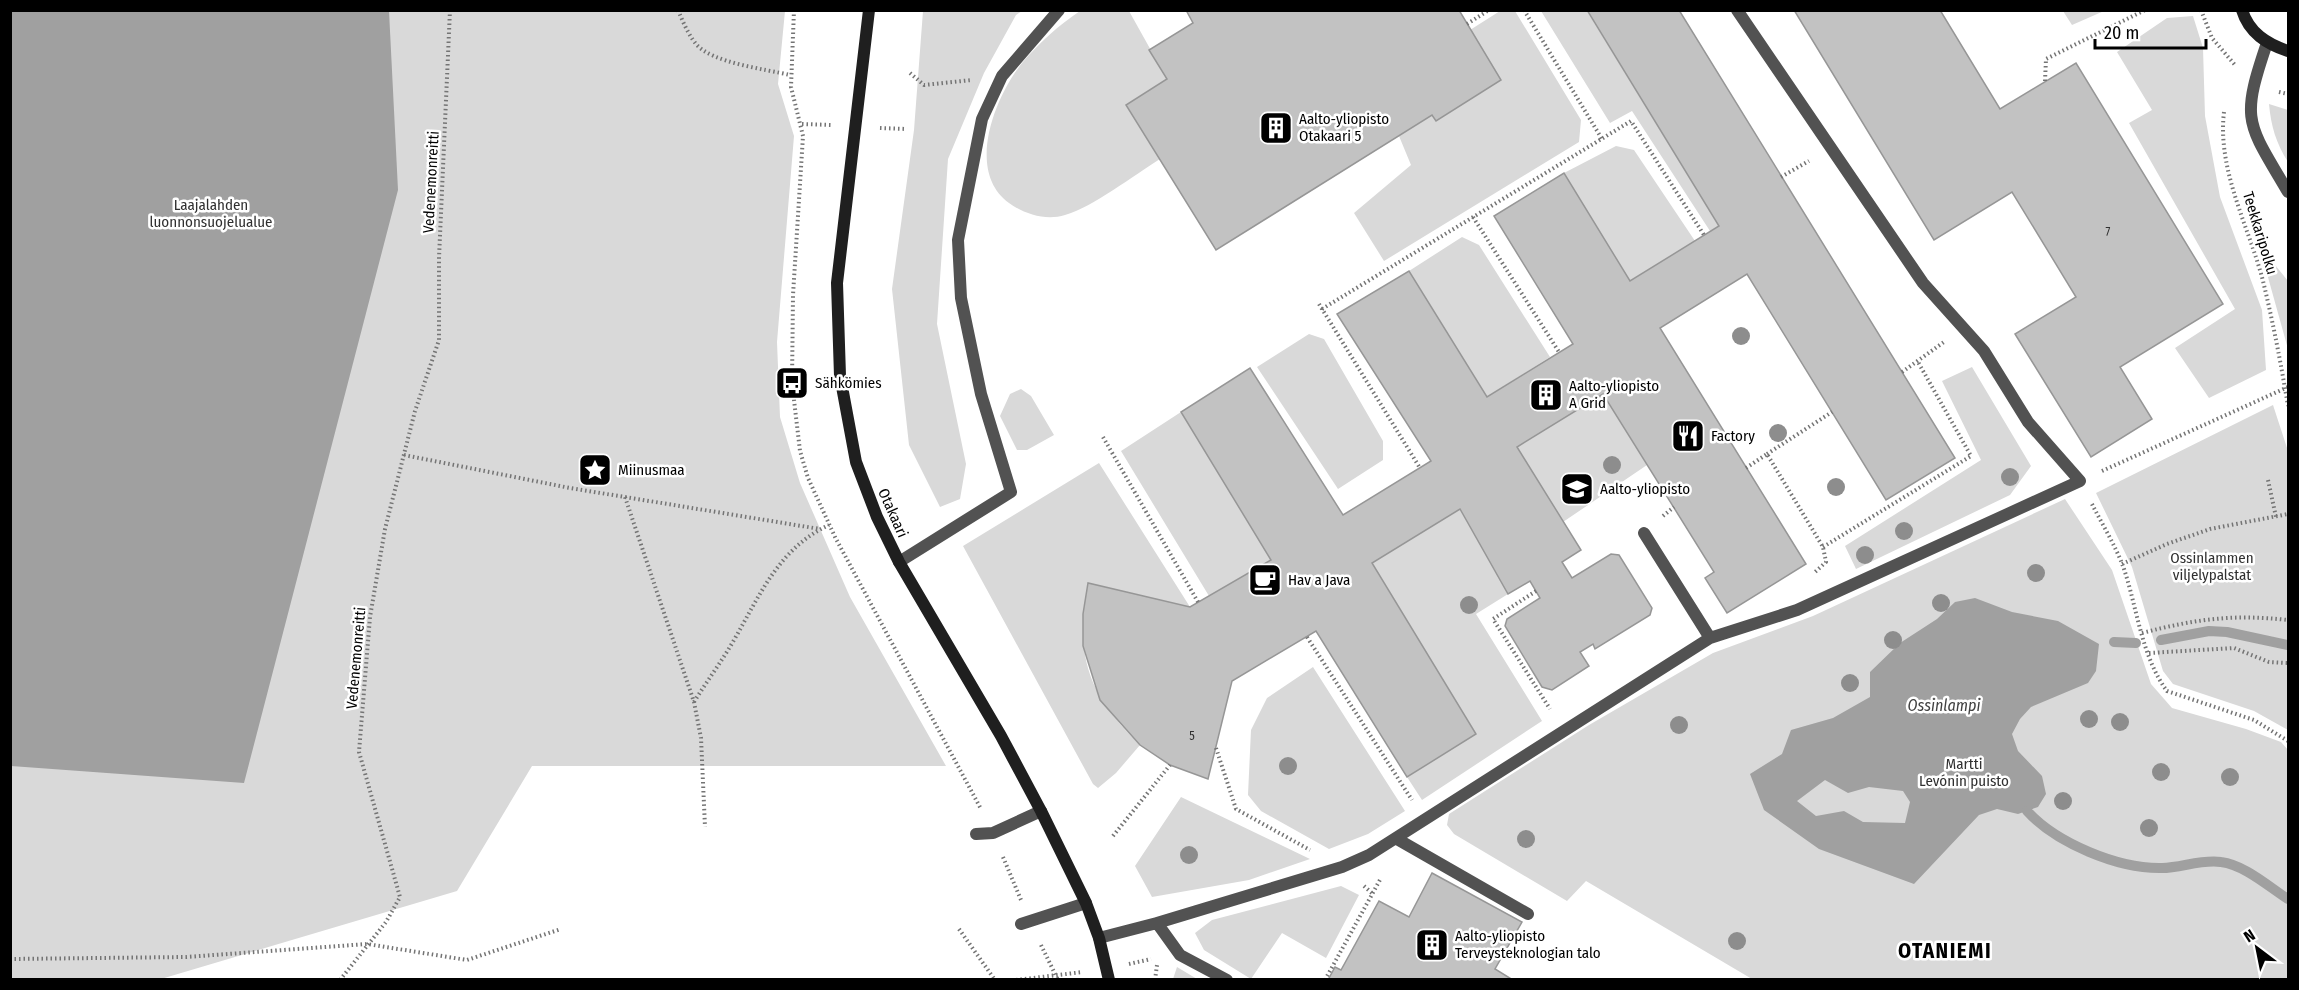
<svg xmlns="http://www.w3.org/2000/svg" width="2299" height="990" viewBox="0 0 2299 990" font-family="'Fira Sans Condensed',sans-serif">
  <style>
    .green { fill: #d9d9d9 }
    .water { fill: #a0a0a0; fill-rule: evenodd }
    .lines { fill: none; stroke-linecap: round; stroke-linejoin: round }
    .stream { stroke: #a0a0a0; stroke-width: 10 }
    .building { fill: #c2c2c2; stroke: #969696; stroke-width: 1.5 }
    .path { stroke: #747474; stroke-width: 4; stroke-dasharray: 1.5 3; stroke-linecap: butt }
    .lane { stroke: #525252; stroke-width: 12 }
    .secondary { stroke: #1f1f1f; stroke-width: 12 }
    .tree { fill: #8d8d8d }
    .labels { text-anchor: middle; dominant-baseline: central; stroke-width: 5; stroke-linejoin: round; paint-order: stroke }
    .number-label { font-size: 12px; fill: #303030 }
    .poi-label { font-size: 15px; fill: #000; stroke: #fff; text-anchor: start }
    .street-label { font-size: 15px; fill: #000; stroke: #fff }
    .park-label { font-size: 15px; fill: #303030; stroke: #fff }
    .water-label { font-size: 16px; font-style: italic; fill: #414141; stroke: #fff }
    .district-label { font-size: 21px; font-weight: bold; letter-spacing: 1.5px; fill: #000; stroke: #fff }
  </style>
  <rect width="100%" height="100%" fill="#fff"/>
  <path class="green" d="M10 11H785L778 84 794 136 777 342 780 417 800 483 850 597 946 766H532L457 891 161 979H11Z
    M923 11H1022L1016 15 984 73 948 159 937 324 966 464 960 499 940 507 909 445 892 289 914 130Z
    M1080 11H1129L1167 79 1126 105 1160 159C1134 175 1093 207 1065 215 1046 221 1024 214 1009 203 965 171 995 97 1022 63 1039 43 1059 25 1080 11Z
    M1500 11H1515L1581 120 1579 142 1384 261 1354 213 1411 165 1399 136 1432 115 1436 121 1501 80 1470 30Z
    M1541 11H1587L1719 226 1710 231 1632 111 1610 123Z
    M2063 11H2104L2072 25Z
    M2193 16 2203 48 2205 116 2220 197 2262 310 2266 370 2209 398 2175 348 2235 309 2129 123 2152 110 2117 52 2167 18Z
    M2269 104 2288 110V162C2276 143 2271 126 2269 104Z
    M1616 146 1634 150 1695 241 1630 281 1564 173Z
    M1462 237 1479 245 1550 357 1487 397 1409 271Z
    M2259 245 2288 281V349Z
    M1309 334 1324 339 1383 441V460L1338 489 1257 367Z
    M1972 367 2031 466 2010 495 1856 569 1845 546 1981 460 1942 381Z
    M1021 389 1031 396 1054 435 1027 450H1017L1000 416 1010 394Z
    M1603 394 1647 465 1563 522 1517 447Z
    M2273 405 2288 451V730L2254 711 2173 684 2163 671 2132 567 2096 493Z
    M1181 412 1271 560 1209 596 1121 451Z
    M1099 463 1190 607 1088 583C1075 658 1087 692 1140 745L1116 773 1098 788 1093 784 963 546Z
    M2065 499 2112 570 2151 684 2172 708 2246 729 2281 742 2288 750V979H1752L1586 881 1567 901 1454 834 1447 825 1449 814 1589 725 1713 653 1813 616Z
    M1460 509 1508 594 1476 614 1542 721 1422 800 1407 777 1476 734 1372 563Z
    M1313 667 1405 811 1368 834 1329 849 1261 811 1248 795 1251 730 1267 698Z
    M1181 797 1310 859 1249 880 1152 897 1135 866Z
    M1341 886 1359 895 1326 958 1282 933 1251 979 1204 950 1195 933 1212 920Z
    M1177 967 1197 979H1173Z"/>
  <path class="water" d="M10 11H389L398 190 244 783 11 766Z
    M1975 598 2012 612 2058 621 2099 644 2096 671 2088 683 2031 707 2020 719 2012 734 2018 751 2042 776 2046 794 2038 807 2018 814 1997 809 1979 815 1914 884 1819 849 1764 810 1750 774 1782 754 1791 730 1833 718 1870 697V672L1900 643 1937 619 1955 602ZM1825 780 1848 793 1869 787 1903 791 1910 802 1905 823 1863 822 1844 811 1816 816 1797 801Z"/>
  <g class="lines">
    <path class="stream" d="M2161 640 2209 631 2227 632 2288 645
      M2114 642 2136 643
      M2027 811C2056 843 2118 869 2162 868 2181 868 2201 859 2221 862 2245 865 2269 887 2288 899"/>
  </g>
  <path class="building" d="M1186 10H1459L1501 80 1436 121 1432 115 1216 250 1126 105 1167 79 1149 50 1193 23Z
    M1587 10H1679L1955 458 1886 500 1747 274 1660 328 1806 564 1727 613 1705 578 1714 572 1603 394 1517 447 1581 550 1562 562 1572 578 1611 554 1619 555 1652 608 1650 615 1595 649 1593 644 1580 652 1589 666 1552 690 1542 687 1505 626 1507 619 1540 598 1530 581 1508 594 1460 509 1372 563 1476 734 1407 777 1316 631 1232 681 1208 779 1170 765 1140 745 1100 700 1083 646V614L1088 583 1190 607 1271 560 1181 412 1250 368 1343 515 1431 461 1337 314 1409 271 1487 397 1573 344 1494 216 1564 173 1630 281 1719 226Z
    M1794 10H1940L2000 109 2076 63 2223 304 2120 367 2152 419 2091 457 2015 334 2076 297 2012 192 1934 240Z
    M1432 873 1522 922 1495 969 1513 980H1328L1335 967 1341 970 1379 901 1409 917Z"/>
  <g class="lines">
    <path class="path" d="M678 10C683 22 688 34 696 44 712 63 765 69 790 75
      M794 10 791 87 803 136 793 295 792 383 800 451 808 478 835 537 981 809
      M1524 10 1602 139
      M2201 10 2212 38 2235 65
      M1467 24 1489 10
      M910 73 924 85 972 80
      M2045 81 2046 59 2145 10
      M2279 92 2288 94
      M2224 112C2217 170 2249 227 2263 281 2273 322 2281 364 2288 406
      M802 124 831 125
      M880 128 907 129
      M1781 177 1809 161
      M1473 217 1559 352
      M1319 304 1420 468
      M1322 309 1631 121 1704 235
      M1902 372 1944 342
      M1103 437 1198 602
      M1767 454 1832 412
      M404 455 570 488 820 529
      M1746 468 1767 454 1823 547 1826 562 1815 572
      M2102 471 2288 387
      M2268 480 2276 517
      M625 497 694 702 701 738 705 827
      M2092 504C2102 524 2115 545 2123 566 2137 606 2141 656 2167 691L2254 720 2288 741
      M1663 516 1674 507
      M1823 547 1971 456 1918 362
      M2122 564 2167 544 2210 529 2288 514
      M1536 591 1493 619 1550 709
      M2142 633C2196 619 2233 614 2288 620
      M1307 637 1412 800
      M2149 653 2234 648 2269 662 2288 663
      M694 702C707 681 722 661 734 640 760 595 779 548 829 525
      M1216 748 1236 809 1310 850
      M1113 836 1170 765
      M1003 857 1021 900
      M1364 886 1374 895
      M959 929 995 980
      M1041 945 1058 980
      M10 959 186 957 367 944 467 960 561 929
      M1129 964 1151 959
      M340 980 386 922 400 897 359 752 370 617 385 529 415 411 439 340V258L450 10
      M1016 980 1083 972
      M1155 980 1157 965
      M1325 980 1381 878"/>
    <path class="lane" d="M2267 43C2240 122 2247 122 2288 192
      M1644 533 1710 638
      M899 562 1011 492 981 394 961 298 958 240 982 119 1002 76 1059 10
      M976 834 993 833 1041 811
      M1397 839 1528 914
      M1157 923 1180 955 1227 980
      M1021 924 1086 903
      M1099 938 1157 923 1342 867 1369 855 1710 638 1797 610 2080 481 2028 422 1984 351 1923 283 1737 10"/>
    <path class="secondary" d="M869 10 837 283 840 376 856 462 877 517 899 562 1001 736 1041 811 1086 903 1099 938 1109 980
      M2242 10C2249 33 2267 44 2288 51"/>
  </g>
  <g class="tree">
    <circle cx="1741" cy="336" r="9"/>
    <circle cx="1778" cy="433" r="9"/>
    <circle cx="1612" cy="465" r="9"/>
    <circle cx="2010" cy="477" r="9"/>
    <circle cx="1836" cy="487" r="9"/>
    <circle cx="1904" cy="531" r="9"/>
    <circle cx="1865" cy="555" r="9"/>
    <circle cx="2036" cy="573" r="9"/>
    <circle cx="1941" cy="603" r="9"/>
    <circle cx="1469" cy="605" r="9"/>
    <circle cx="1893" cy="640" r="9"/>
    <circle cx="1850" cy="683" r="9"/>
    <circle cx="2089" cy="719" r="9"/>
    <circle cx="2120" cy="722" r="9"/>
    <circle cx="1679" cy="725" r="9"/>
    <circle cx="1288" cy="766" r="9"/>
    <circle cx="2161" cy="772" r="9"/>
    <circle cx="2230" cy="777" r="9"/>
    <circle cx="2063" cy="801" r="9"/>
    <circle cx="2149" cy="828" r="9"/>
    <circle cx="1526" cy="839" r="9"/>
    <circle cx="1189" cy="855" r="9"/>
    <circle cx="1737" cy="941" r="9"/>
  </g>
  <defs>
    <g id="building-square" transform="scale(1.725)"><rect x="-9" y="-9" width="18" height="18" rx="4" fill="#000" stroke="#fff"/><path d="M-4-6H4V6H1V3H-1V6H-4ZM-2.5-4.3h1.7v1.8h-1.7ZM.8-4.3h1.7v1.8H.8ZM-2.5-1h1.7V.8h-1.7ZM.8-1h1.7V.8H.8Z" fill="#fff"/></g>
    <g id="bus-square" transform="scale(1.725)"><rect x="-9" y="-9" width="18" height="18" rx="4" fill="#000" stroke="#fff"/><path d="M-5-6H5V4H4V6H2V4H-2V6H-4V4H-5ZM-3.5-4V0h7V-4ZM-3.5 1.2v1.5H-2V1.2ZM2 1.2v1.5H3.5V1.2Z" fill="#fff"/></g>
    <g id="restaurant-square" transform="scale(1.725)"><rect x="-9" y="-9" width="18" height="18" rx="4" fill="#000" stroke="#fff"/><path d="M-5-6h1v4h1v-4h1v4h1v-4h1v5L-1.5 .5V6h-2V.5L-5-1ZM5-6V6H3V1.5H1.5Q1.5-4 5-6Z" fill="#fff"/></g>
    <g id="sight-square" transform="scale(1.725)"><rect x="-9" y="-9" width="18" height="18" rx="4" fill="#000" stroke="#fff"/><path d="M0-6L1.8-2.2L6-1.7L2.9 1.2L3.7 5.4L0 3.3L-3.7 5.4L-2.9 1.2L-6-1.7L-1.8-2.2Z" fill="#fff"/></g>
    <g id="university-square" transform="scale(1.725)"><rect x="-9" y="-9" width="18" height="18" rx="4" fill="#000" stroke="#fff"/><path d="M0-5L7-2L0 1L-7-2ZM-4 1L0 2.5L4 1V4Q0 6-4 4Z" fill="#fff"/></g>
    <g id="cafe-square" transform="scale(1.725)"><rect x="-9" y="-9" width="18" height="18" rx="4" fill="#000" stroke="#fff"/><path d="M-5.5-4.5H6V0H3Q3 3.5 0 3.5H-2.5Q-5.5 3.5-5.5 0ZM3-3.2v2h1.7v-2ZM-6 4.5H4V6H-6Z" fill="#fff"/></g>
  </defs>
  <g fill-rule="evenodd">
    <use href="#building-square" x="1276" y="128"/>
    <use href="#bus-square" x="792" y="383"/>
    <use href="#building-square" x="1546" y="395"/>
    <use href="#restaurant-square" x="1688" y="436"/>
    <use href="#sight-square" x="595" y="470"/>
    <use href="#university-square" x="1577" y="489"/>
    <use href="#cafe-square" x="1265" y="580"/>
    <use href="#building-square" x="1432" y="945"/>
  </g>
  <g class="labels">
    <g class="number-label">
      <text x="2108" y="232">7</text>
      <text x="1192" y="736">5</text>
    </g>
    <g class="poi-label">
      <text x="1299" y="119">Aalto-yliopisto<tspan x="1299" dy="17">Otakaari 5</tspan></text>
      <text x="815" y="383">Sähkömies</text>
      <text x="1569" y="386">Aalto-yliopisto<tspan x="1569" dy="17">A Grid</tspan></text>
      <text x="1711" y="436">Factory</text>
      <text x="618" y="470">Miinusmaa</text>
      <text x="1600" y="489">Aalto-yliopisto</text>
      <text x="1288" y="580">Hav a Java</text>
      <text x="1455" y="936">Aalto-yliopisto<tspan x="1455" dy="17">Terveysteknologian talo</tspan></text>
    </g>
    <g class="street-label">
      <text transform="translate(431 182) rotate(-87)">Vedenemonreitti</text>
      <text transform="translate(2260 233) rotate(73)">Teekkaripolku</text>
      <text transform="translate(893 513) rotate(66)">Otakaari</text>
      <text transform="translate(356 658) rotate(-85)">Vedenemonreitti</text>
    </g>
    <g class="park-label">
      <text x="211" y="205">Laajalahden<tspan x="211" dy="17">luonnonsuojelualue</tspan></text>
      <text x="2212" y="558">Ossinlammen<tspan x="2212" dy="17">viljelypalstat</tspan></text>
      <text x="1964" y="764">Martti<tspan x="1964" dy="17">Levónin puisto</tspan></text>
    </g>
    <g class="water-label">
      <text x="1944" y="705">Ossinlampi</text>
    </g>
    <g class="district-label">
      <text x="1945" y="951">OTANIEMI</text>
    </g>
  </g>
  <rect width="2299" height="990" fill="none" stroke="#000000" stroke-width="24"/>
  <g transform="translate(2257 948) rotate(328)" stroke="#ffffff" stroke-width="4.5" paint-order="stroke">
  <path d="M0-4.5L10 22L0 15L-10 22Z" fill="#000000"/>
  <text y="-9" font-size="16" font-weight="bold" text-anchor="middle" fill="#000000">N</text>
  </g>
  <path d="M2095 39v9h111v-9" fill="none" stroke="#000000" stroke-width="3"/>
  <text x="2104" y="39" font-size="18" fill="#000000" stroke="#ffffff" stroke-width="4.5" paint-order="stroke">20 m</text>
</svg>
